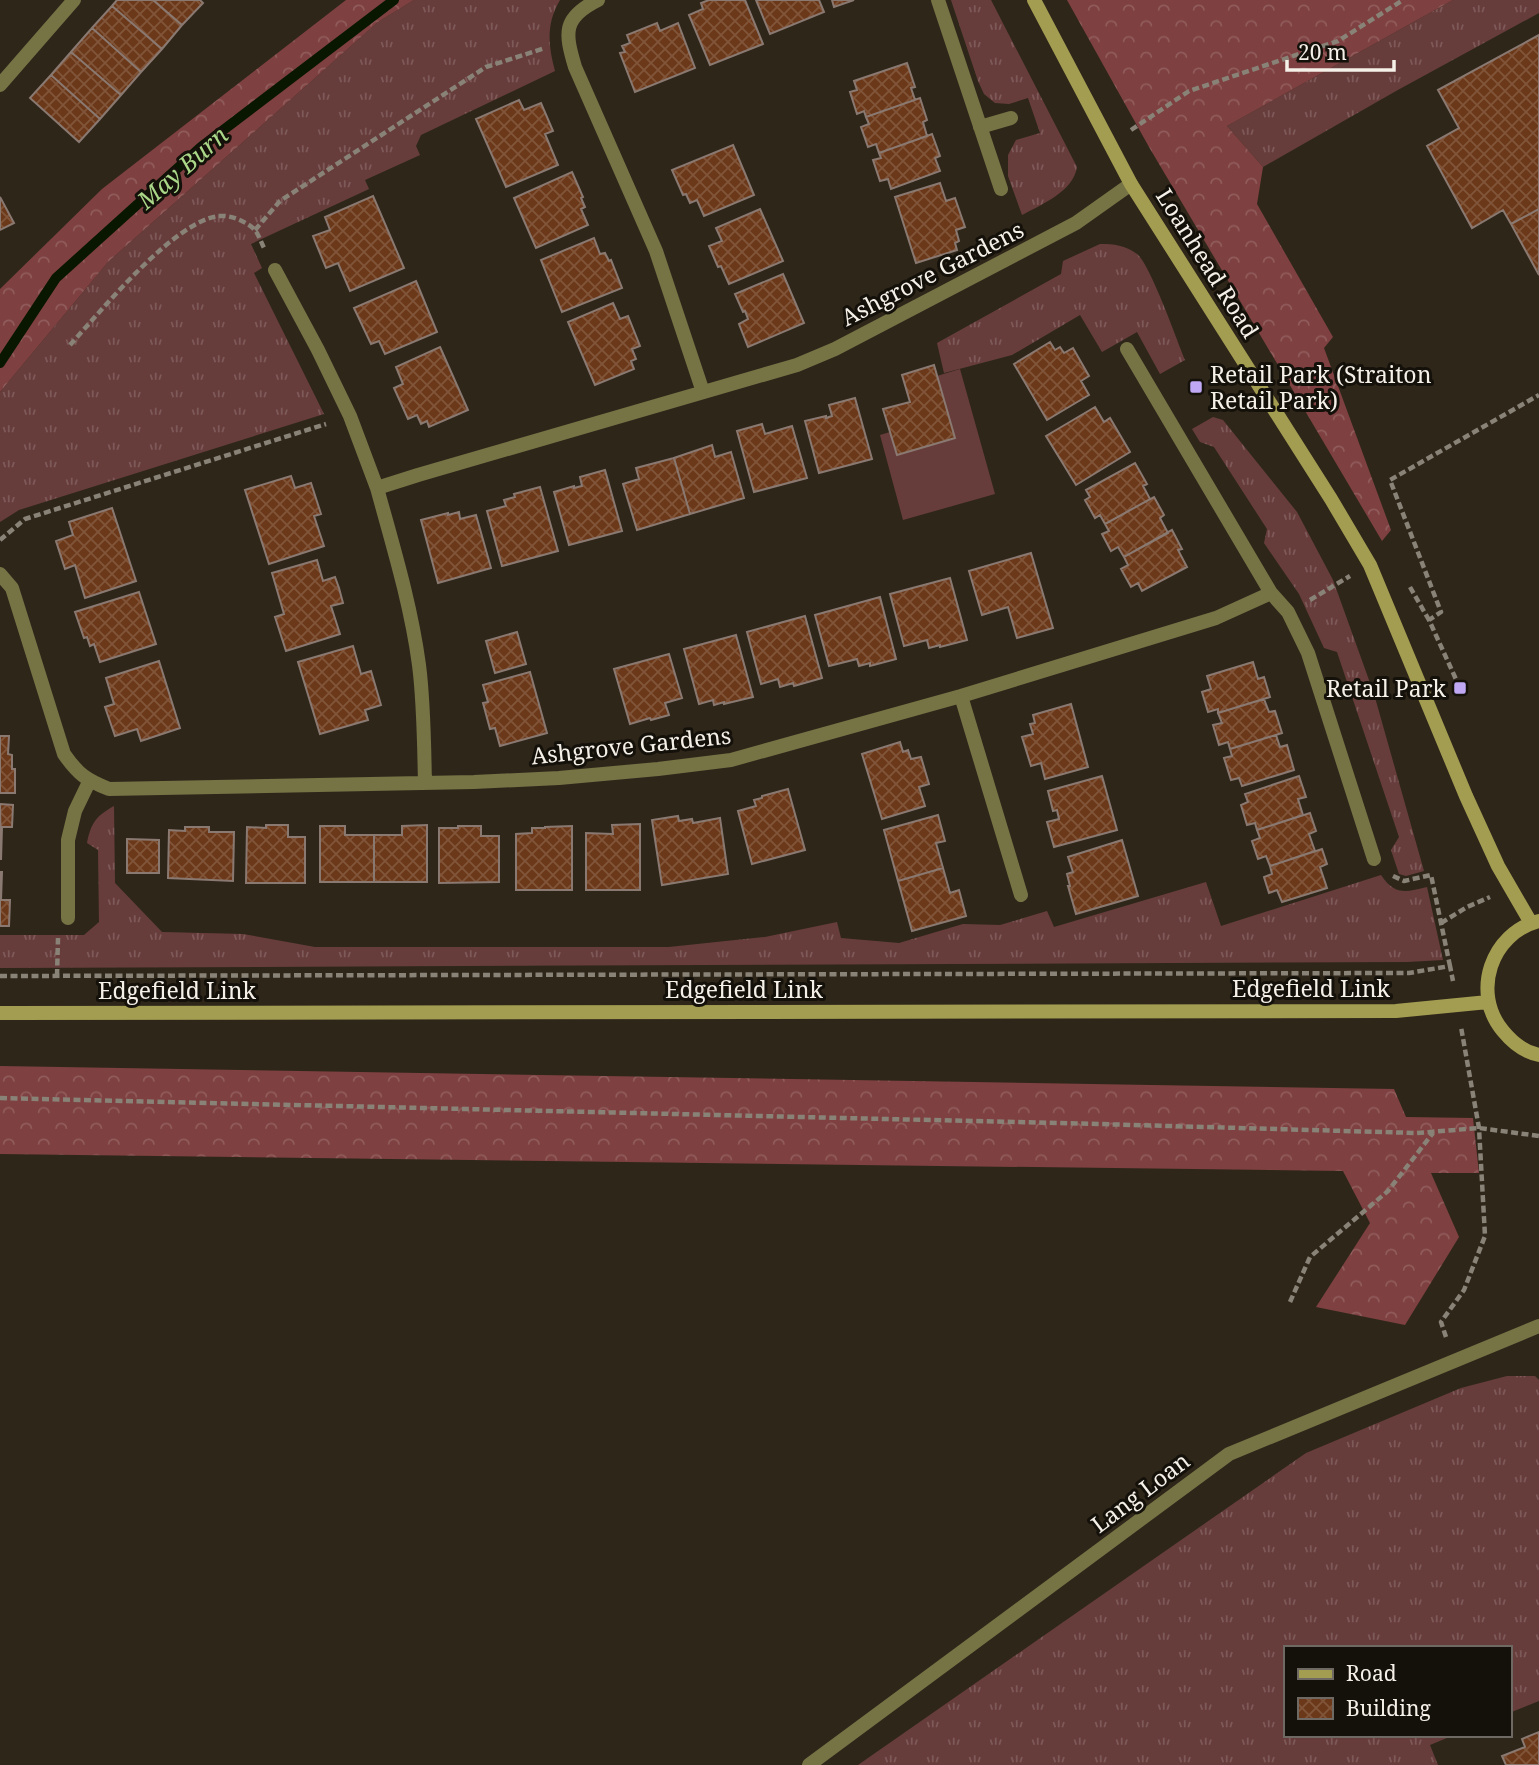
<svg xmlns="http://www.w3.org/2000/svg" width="1539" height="1765" viewBox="0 0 1539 1765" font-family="'Noto Serif',serif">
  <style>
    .grass { fill: url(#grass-tufts) }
    .forest { fill: url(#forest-crowns) }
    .garden { fill: #673d3c }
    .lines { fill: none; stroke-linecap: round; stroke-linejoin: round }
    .stream { stroke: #091600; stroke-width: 10 }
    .building { fill: url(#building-cross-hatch); stroke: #8a7971; stroke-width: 2 }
    .path { stroke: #898277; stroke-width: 4.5; stroke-dasharray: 7 3.5; stroke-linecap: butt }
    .lane { stroke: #767345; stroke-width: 14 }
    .street { stroke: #767345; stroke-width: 14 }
    .secondary { stroke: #a39d51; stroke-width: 14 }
    .poi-dot { fill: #c0a8f4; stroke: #14100a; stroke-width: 2.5 }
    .labels { text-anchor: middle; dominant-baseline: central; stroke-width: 6; stroke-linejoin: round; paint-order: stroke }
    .street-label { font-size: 23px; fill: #f5f0e8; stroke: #14100a }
    .poi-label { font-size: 23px; fill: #f5f0e8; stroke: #14100a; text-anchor: start }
    .water-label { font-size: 24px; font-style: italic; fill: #aad788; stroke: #14100a }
  </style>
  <defs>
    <pattern id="grass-tufts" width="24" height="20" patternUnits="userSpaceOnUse" patternTransform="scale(1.75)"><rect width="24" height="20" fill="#673d3c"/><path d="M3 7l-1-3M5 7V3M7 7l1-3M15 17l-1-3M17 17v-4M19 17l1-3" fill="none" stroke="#7d5958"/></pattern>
    <pattern id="forest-crowns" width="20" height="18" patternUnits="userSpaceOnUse" patternTransform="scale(1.75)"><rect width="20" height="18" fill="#7e4040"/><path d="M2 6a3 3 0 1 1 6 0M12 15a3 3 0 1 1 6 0" fill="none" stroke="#915c5c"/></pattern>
    <pattern id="building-cross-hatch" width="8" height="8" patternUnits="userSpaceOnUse" patternTransform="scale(1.75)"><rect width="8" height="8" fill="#6b3819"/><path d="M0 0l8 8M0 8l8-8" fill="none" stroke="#81553a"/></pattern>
  </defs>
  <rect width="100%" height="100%" fill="#2f261a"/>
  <path class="grass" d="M414 0H560C546 23 548 46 555 71L421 135 416 146 420 155 365 180 369 189 251 244 262 268 254 273 324 414 19 510 0 522V392L108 262 378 22Z
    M951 0H991L1077 167C1073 192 1042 204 1022 215L1008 176V155L1016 140 1040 133 1028 98 1009 104 995 103 984 94 978 81Z
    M1453 0H1539V13L1396 91 1263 167 1227 126Z
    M1100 244C1114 244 1125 245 1137 254 1150 264 1177 340 1185 360L1160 374 1137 332 1102 352 1080 315 1012 355 944 373 937 343 1061 274 1063 261Z
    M1213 417 1223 420 1297 512 1333 580 1374 694 1424 871 1406 876 1399 874 1391 850 1399 837 1337 652 1324 648 1299 594 1264 543 1267 529 1214 447 1200 442 1192 429Z
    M114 806 115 883 162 932 243 934 315 947H669L765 937 837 922 841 938 899 943 963 924 1000 925 1047 911 1054 927 1206 882 1221 926 1381 875C1395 896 1406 892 1427 887L1443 960 1407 962 0 968V935H84L99 922 98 850 87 843C91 823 96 816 114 806Z
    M1507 1376H1535L1539 1380V1701L1509 1713V1648H1285V1735H1454L1430 1745 1438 1765H858L1306 1453 1461 1388Z"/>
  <path class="forest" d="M346 0H414L378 22 108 262 0 392V289L102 189Z
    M1067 0H1453L1227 126 1263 167 1257 204 1333 337 1324 348 1391 530 1382 541 1149 147Z
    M0 1066 1394 1089 1406 1117 1473 1118 1479 1173H1431L1459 1237 1405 1325 1316 1307 1370 1223 1343 1171 0 1154Z"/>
  <path class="garden" d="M960 369 995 494 903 520 880 435 890 432 897 455 955 438 937 376Z"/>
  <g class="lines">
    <path class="stream" d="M0 363 56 278 201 147 394 0"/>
  </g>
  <path class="building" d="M117 0H153L182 25 162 49 112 6Z
    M153 0H200L203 3 182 25Z
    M709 0H745L763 44 710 65 689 15 703 9 701 3Z
    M756 0H819L824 12 770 34Z
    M832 0H854L834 7Z
    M112 6 162 49 141 72 92 28Z
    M657 23 660 31 678 23 695 68 635 92 620 53 625 52 622 46 630 43 627 35Z
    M92 28 141 72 121 95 71 52Z
    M1539 35V209L1511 224 1503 210 1472 228 1427 146 1459 128 1438 90Z
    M71 52 121 95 100 119 51 75Z
    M907 63 915 87 911 88 915 100 866 117 864 111 857 114 850 92 857 90 854 81Z
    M51 75 100 119 79 142 30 98Z
    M920 98 927 120 923 122 927 136 879 153 876 144 868 147 861 127 869 124 866 117Z
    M519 100 524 110 541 103 553 131 545 134 558 165 506 187 476 119Z
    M932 134 940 156 935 158 940 171 891 189 888 179 880 181 873 160 881 158 879 153Z
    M733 145 754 195 704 216 697 200 690 203 686 194 683 195 672 170Z
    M572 172 583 197 581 198 585 207 581 209 588 225 536 248 514 198Z
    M940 183 946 201 955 198 965 227 956 230 959 241 955 243 957 250 916 263 895 197Z
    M373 196 404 268 350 291 338 263 326 268 313 236 330 230 325 217Z
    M0 197 14 223 0 230Z
    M760 209 783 261 729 284 721 266 718 267 709 246 722 241 716 228Z
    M1539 209V275L1511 224Z
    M594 238 600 254 605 253 609 261 611 260 622 288 562 312 541 260Z
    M783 274 804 323 748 347 739 324 748 319 745 311 743 312 735 294Z
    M416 281 437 332 385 354 379 341 371 344 354 308Z
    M613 303 620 319 628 316 640 346 632 349 636 359 631 361 634 369 595 385 568 322Z
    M1050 342 1055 350 1060 347 1064 353 1073 348 1089 376 1081 381 1089 395 1047 420 1014 364Z
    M440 347 468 410 429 427 427 421 421 424 417 415 408 419 394 388 403 384 396 367Z
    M934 365 955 438 897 455 883 409 910 402 902 375Z
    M855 398 872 459 819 473 805 421 826 416V418L832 416 829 405Z
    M1095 407 1104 422 1110 418 1130 452 1076 485 1046 436Z
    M762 424 765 434 792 426 807 478 754 492 737 431Z
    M712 445 715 457 731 452 744 498 690 514 674 458Z
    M674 458 690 514 637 530 623 484 639 479 636 468Z
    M1135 463 1147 484 1143 486 1150 499 1105 524 1100 515 1095 518 1085 500 1090 497 1086 490Z
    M605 470 622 531 569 545 554 492 574 486V488L582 486 580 477Z
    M291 476 295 488 311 483 321 514 314 516 324 546 269 564 245 490Z
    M540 487 558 551 502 566 487 511 506 506 504 500 515 497 514 494Z
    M1154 497 1164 515 1160 518 1168 533 1124 557 1118 547 1111 551 1102 534 1109 531 1105 524Z
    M112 508 136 581 85 598 75 565 65 569 56 541 73 535 69 522Z
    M459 512 460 519 476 515 491 568 438 583 421 520 448 513V515Z
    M1172 530 1182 549 1178 550 1187 567 1142 591 1138 583 1131 587 1121 569 1128 565 1124 557Z
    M1031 553 1053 628 1017 638 1008 607 982 615 969 571Z
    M317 560 323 581 335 577 339 588 343 603 331 606 340 634 286 651 275 617 284 614 272 573Z
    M950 578 967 640 940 647V645L929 648 927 640 904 646 890 594Z
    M139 592 156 644 100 662 94 644 90 646 87 637 84 638 75 612Z
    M880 597 896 659 870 666V663L859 666 857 659 829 666 815 615Z
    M805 616 822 678 794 686 793 683 780 687 778 679 761 684 747 632Z
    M517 632 526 664 495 673 486 641Z
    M736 635 753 697 724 704V702L714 705 713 700 699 704 684 649Z
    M353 646 361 674 371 671 381 705 365 710 368 720 320 734 298 662Z
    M669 654 682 698 665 703 669 715 651 720 650 718 630 724 614 669Z
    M159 661 180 728 141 741 137 729 115 736 105 707 114 704 106 678Z
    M1253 662 1258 679 1264 677 1270 697 1218 713V709L1208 712 1202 692 1211 689 1207 676Z
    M530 672 547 733 500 746 495 728 490 729 483 703 488 702 483 685Z
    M1264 699 1269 712 1275 711 1282 733 1230 749 1228 742 1219 745 1213 725 1222 723 1218 713Z
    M1071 704 1088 767 1045 779 1041 763 1031 766 1022 737 1033 734 1030 724 1035 723 1033 715Z
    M1276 735 1280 747 1287 745 1294 770 1242 786 1239 778 1231 780 1224 758 1232 756 1230 749Z
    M0 736H9L8 754 12 755V769H15V793H0Z
    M900 742 903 752 908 750 911 759 921 757 929 784 919 787 925 806 882 819 862 754Z
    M1102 776 1117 830 1054 847 1047 822 1059 819 1057 810 1053 811 1048 791Z
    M1299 776 1306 797 1298 799 1303 815 1257 830 1255 823 1247 825 1241 805 1248 802 1245 794Z
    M788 789 805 850 752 864 738 811 756 806 754 800 762 798V796Z
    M0 804 13 805 12 827H2L1 860Z
    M1310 813 1316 831 1309 834 1315 851 1270 866 1266 856 1258 859 1252 841 1260 838 1257 830Z
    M938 815 945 841 936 843 943 868 898 881 884 830Z
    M678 816 679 821 692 819 693 823 720 818 728 874 662 885 652 820Z
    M640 824V890H586V833L613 834 612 825Z
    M266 825H288V837H305V883H246L247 827 266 828Z
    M427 825V882H374V835H402V826Z
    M320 826H345V835H374V882H320Z
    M458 826H481V836H499V882L439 883V828H458Z
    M572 826V890H516V834L532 833V828H545V827Z
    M185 827H209V832H234L233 881 168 878 169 830 185 831Z
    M127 839 159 840V873H127Z
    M1122 840 1138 896 1076 914 1068 886H1070L1067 874 1073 872 1068 857Z
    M1322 849 1327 864 1320 867 1327 888 1282 902 1277 890 1269 893 1264 877 1272 874 1270 866Z
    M943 868 950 893 959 890 966 916 912 931 898 881Z
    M0 872H2L1 900H10L9 926H0Z
    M1539 1732V1765H1506L1502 1756 1525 1747 1522 1739Z"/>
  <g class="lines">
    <path class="path" d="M1131 130 1189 91 1338 41 1403 0
      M255 230 280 201 486 67 545 48
      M70 345C101 311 174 221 219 216 231 215 245 221 254 229 258 233 261 242 264 248
      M0 540 25 519 326 424
      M1410 587 1429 620
      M1310 600 1350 576
      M1460 688 1429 620 1441 612 1390 480 1539 395
      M1393 876 1404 881 1431 875 1450 966
      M1441 923 1467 907 1490 897
      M0 976 1409 973 1450 966 1453 981
      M57 976 58 938
      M0 1098 1098 1124 1417 1133 1479 1128 1539 1136
      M1290 1302 1310 1257 1388 1191 1433 1133
      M1446 1337 1441 1322 1464 1290 1485 1236 1479 1128 1461 1027"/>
    <path class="lane" d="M809 1765 1229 1454 1539 1326"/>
    <path class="street" d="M598 0C562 18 565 33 575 67L656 251 703 392
      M938 0 1001 189
      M0 85 74 0
      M980 127 1011 118
      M275 270 318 350 350 416 377 488
      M1127 349 1271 593 1288 612 1308 653 1374 859
      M0 574 12 588 64 754C78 774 86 780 109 789L474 782 559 778 658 769 731 760 961 696 1216 618 1271 593
      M961 696 1021 895
      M425 783C424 744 424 704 419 665 411 605 393 546 377 488L418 475 797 365 835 349 1076 223 1131 184
      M68 918V840L75 811 89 782"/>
    <path class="secondary" d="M1034 0 1131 184 1331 499 1370 565 1466 796 1498 866 1531 923
      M1539 921C1491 933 1471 993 1503 1031 1512 1042 1524 1052 1539 1055
      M0 1013 1396 1011 1488 1002"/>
  </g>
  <g class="poi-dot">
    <rect x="1189" y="380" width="14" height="14" rx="3.5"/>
    <rect x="1453" y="681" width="14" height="14" rx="3.5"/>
  </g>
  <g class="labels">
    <g class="street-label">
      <text transform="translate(1208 263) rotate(58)">Loanhead Road</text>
      <text transform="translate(932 273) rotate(-27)">Ashgrove Gardens</text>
      <text transform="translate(631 745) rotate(-6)">Ashgrove Gardens</text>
      <text x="1311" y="988">Edgefield Link</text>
      <text x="744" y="989">Edgefield Link</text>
      <text x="177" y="990">Edgefield Link</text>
      <text transform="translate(1140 1492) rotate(-37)">Lang Loan</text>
    </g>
    <g class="poi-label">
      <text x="1210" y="374">Retail Park (Straiton<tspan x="1210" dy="26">Retail Park)</tspan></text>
      <text x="1446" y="688" text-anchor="end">Retail Park</text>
    </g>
    <g class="water-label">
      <text transform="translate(182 167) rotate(-41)">May Burn</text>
    </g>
  </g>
  <rect x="1284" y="1646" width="228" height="91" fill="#14100a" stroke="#6e6a63" stroke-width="2"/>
  <rect x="1298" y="1669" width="35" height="10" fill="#a39d51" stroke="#6e6a63" stroke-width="2"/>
  <text x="1346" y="1681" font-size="21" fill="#f5f0e8">Road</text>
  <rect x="1298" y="1698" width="35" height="21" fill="url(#building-cross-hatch)" stroke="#6e6a63" stroke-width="2"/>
  <text x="1346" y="1716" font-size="21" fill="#f5f0e8">Building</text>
  <path d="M1287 60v10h107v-10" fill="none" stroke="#f5f0e8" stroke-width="3.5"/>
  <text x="1298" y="60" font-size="21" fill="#f5f0e8" stroke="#14100a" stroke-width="5" paint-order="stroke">20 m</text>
</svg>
